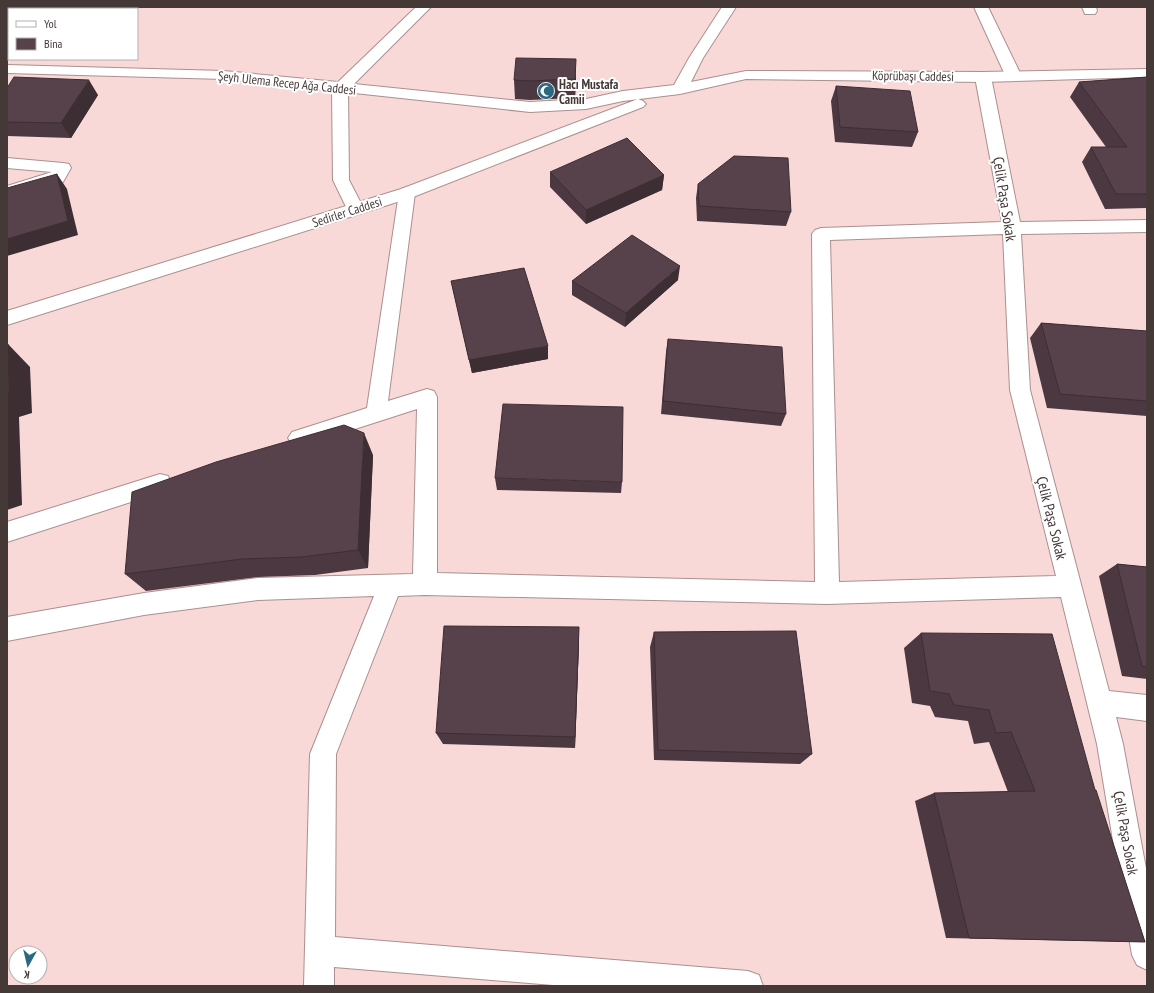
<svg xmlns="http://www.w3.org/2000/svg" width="1154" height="993" viewBox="0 0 1154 993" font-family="'PT Sans Narrow',sans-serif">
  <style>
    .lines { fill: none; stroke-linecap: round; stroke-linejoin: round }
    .minor-casing { stroke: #ac8f8e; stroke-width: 2 }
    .tertiary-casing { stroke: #ac8f8e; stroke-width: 2 }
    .minor { fill: #fff; fill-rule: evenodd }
    .tertiary { fill: #fff; fill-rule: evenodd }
    .wall { fill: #4b3840 }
    .shaded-wall { fill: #3d2e34 }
    .building { fill: #57414b; stroke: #3d2e34 }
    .labels { text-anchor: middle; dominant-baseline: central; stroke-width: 4; stroke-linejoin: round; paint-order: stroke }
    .far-street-label { font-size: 13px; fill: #453938; stroke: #fff }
    .far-poi-label { font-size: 13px; font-weight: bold; fill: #453938; stroke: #fff; text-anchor: start }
    .street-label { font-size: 15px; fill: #453938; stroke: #fff }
  </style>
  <rect width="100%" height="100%" fill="#f8d9d8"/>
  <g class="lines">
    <g class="minor-casing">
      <path id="minor" d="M974 7H988L1022 77 1019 80H1009L1006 77Z
        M1082 7H1096L1097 11 1095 14H1085Z
        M983 72 988 74 991 77 1020 222 1147 220V232L1021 234 1030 390 1109 691 1147 695V721L1116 717 1123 744 1147 874V970L1137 965 1132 955 1097 744 1061 597 827 604 425 595 398 596 336 754 335 937 748 971 759 975 763 986H565L334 967V986H304L310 754 374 596 258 600 144 615 7 641V617L144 593 258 578 413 574 417 409 299 447 292 444 288 438 292 432 367 408 399 193 401 189 407 187 413 189 415 193 388 401 427 389 434 391 437 397V573L815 582 812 234 815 230 821 228 1002 222 975 77 978 74ZM1003 234 1010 390 1056 576 839 582 830 240Z
        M340 84 345 86 348 89 349 180 364 209 361 213 355 215 349 213 333 180 332 89 335 86Z
        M7 158 63 163 69 164 71 168 63 182 7 198V186L52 172 7 168Z
        M160 474 168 476 171 483 168 490 7 542V522Z"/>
    </g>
    <g class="tertiary-casing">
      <path id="tertiary" d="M416 7H431L354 84 530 102 586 99 623 91 674 85 689 58 722 7H736L703 58 691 82 746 71 983 72 1147 69V77L983 82 746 79 680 94 623 101 586 109 530 112 345 92 340 94 334 91 224 79 7 73V65L224 71 338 82Z
        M638 99 643 101 646 104 643 107 413 197 7 325V311L401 189Z"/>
    </g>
    <use href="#minor" class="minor"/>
    <use href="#tertiary" class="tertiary"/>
  </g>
  <path class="wall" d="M1147 77V208L1105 209 1082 162 1091 147H1106L1070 97 1079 82Z
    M576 78 575 98 530 100 515 99 514 80Z
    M836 86 918 132 912 147 835 142 831 101Z
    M7 88 98 95 71 138 7 136Z
    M550 172 664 175 662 190 586 224 550 187Z
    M698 184 791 212 786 226 697 221 696 198Z
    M678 280 625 327 572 295V281Z
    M451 281 548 359 472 373Z
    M1041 323 1147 331V416L1047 408 1030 338Z
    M668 339 786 414 781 426 661 414 666 352Z
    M373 455 368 568 315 575 258 577 146 591 125 574Z
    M495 478 622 482 621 493 497 490Z
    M1117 564 1147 567V679L1122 676 1099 576Z
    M654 632 812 754 800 764 654 760 650 647Z
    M921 633 1095 790 1145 942 946 938 915 801 934 793 1008 792 989 742 974 744 968 721 935 717 930 706 912 703 904 648Z
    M579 642 575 748 443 744 436 733Z"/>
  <path class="shaded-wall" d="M576 59V78L575 98V79Z
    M89 80 98 95 71 138 61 123Z
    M57 174 67 189 78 235 7 256V239Z
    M664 175 662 190 586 224V210Z
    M680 266 678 280 625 327 626 313Z
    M8 344 30 367 32 413 19 417 22 505 7 510Z
    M548 346V359L472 373 469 360Z
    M364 433 373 455 368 568 358 550Z
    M579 627V642L575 748V737Z"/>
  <path class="building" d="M516 58 576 59 575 79 529 81 514 80Z
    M14 77 89 80 61 123 7 122V88Z
    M1147 77V194H1116L1091 147H1127L1079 82Z
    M836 86 910 91 918 132 840 127Z
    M627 138 664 175 586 210 550 172Z
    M734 156 788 158 791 212 699 206 698 184Z
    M57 174 68 221 7 239V188Z
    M632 235 680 266 626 313 572 281Z
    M524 268 548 346 469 360 451 281Z
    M1041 323 1147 331V401L1060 394Z
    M668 339 782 347 786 414 663 401Z
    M7 344H8L9 391 7 392Z
    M503 404 623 407 622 482 495 478Z
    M344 425 364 433 358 550 302 557 242 559 125 574 132 492 216 462Z
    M1117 564 1147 567V667L1142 666Z
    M444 626 579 627 575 737 436 733Z
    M796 631 812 754 658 750 654 632Z
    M921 633 1052 634 1095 790H1096L1145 942 969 938 934 793 1035 791 1011 732 996 733 989 710 954 705 949 694 930 691Z"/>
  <defs>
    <g id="mosque-disc" transform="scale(0.9)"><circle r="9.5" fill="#2c6880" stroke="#fff"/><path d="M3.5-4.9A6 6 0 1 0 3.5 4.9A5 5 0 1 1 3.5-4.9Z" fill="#fff"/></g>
  </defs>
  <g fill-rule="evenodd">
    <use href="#mosque-disc" x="546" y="91"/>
  </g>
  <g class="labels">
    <g class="far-street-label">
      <text transform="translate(913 76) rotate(1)">Köprübaşı Caddesi</text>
      <text transform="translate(287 83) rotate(6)">Şeyh Ulema Recep Ağa Caddesi</text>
      <text transform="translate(347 212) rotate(-18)">Sedirler Caddesi</text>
    </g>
    <g class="far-poi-label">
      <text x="559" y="84">Hacı Mustafa<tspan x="559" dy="15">Camii</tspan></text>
    </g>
    <g class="street-label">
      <text transform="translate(1005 199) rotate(81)">Çelik Paşa Sokak</text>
      <text transform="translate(1052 518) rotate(76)">Çelik Paşa Sokak</text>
      <text transform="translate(1126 833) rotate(80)">Çelik Paşa Sokak</text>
    </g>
  </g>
  <rect width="1154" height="993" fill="none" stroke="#453938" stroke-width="16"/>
  <rect x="8" y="8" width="130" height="52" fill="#ffffff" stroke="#b5b0af"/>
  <rect x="16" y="21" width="20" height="6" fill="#ffffff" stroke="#b5b0af"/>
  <text x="44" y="28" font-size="12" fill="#453938">Yol</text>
  <rect x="16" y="38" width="20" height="12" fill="#57414b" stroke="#b5b0af"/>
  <text x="44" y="48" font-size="12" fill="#453938">Bina</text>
  <g transform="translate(28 965) rotate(188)"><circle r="19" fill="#ffffff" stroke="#b5b0af"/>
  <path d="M0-3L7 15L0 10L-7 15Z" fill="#2c6880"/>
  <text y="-6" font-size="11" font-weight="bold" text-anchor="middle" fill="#453938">K</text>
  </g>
</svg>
